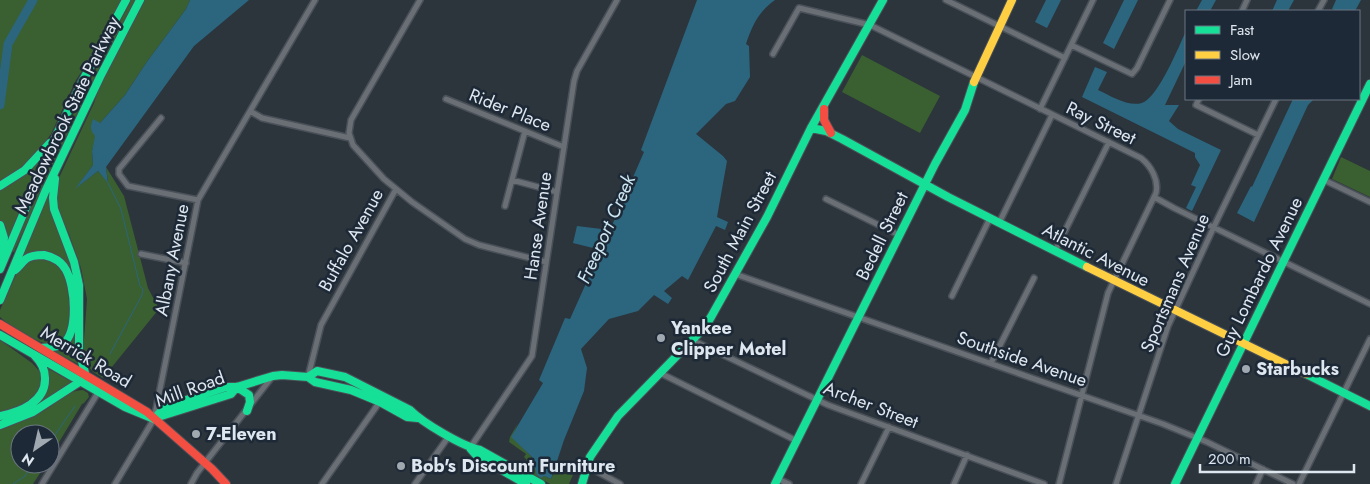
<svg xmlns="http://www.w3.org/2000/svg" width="1370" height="484" viewBox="0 0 1370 484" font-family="Jost,sans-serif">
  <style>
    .green { fill: #3a5f30 }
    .water { fill: #2b667e }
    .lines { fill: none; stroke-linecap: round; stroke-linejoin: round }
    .stream { stroke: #2b667e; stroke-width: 1 }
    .river { stroke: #2b667e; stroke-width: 9 }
    .street-casing { stroke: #4a5058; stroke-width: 8 }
    .fast-casing { stroke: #4a5058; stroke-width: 10 }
    .slow-casing { stroke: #4a5058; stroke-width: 10 }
    .jam-casing { stroke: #4a5058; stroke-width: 10 }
    .street { stroke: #696f75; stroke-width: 5 }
    .fast { stroke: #16e098; stroke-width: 8 }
    .slow { stroke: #ffcf43; stroke-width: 8 }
    .jam { stroke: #f24e42; stroke-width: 8 }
    .poi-dot { fill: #a0a8b0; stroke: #1d2937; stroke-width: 2 }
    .labels { text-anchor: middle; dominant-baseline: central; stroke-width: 5; stroke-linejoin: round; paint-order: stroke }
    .street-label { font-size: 18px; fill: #dee6ef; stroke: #1d2937 }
    .poi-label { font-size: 18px; font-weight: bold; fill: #dee6ef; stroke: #1d2937; text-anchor: start }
    .water-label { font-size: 19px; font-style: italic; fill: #cce6f2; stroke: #1d2937 }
  </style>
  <rect width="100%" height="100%" fill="#2c343c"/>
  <path class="green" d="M0 0H121L90 59 76 80 51 134 36 154 24 167 0 181Z
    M131 0H136L87 92 14 252 12 251 61 138Z
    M145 0H190L186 9 146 63 125 95 100 123 92 151 93 165 77 187 98 171 108 182 106 167 124 196 148 288 159 309 103 378 93 372 86 363 83 353 87 299 81 268 69 234 58 212 57 182 94 103 99 88Z
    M862 55 940 96 920 133 842 92Z
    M1341 157 1370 171V197L1332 179Z
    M37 163H39L6 244 0 221V190Z
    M49 194 51 195C51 225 71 253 76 283 80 310 73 337 78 364L54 352V350C83 345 78 287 67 268 63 262 55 255 48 253 39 251 30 257 22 257Z
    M41 257 60 267 66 277 70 309 69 328 61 343C56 343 50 344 45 343 34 341 8 325 0 317V310L20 266Z
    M0 340 32 363 41 373 40 392 32 402 0 415Z
    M47 368 72 382 49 399 35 406Z
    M83 390 88 393 89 397 84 403 82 404 50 457V434H20V464H46L33 484H0V428C15 423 31 418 45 410 58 402 66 391 83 390Z
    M518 423 512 437C518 443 524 449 530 455 539 466 534 472 551 479L554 472 573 475 569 484H550L517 465 524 466 527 460 524 457 526 454 509 442 510 437Z"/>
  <path class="water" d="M190 0H249L194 46 106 167 108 183 98 171 75 189 93 165 92 151 95 136C90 130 90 127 93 119L100 123 125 95 146 63 186 9Z
    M697 0H775C759 11 752 26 746 44L749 46 750 77 735 101 726 104 696 134 723 156 727 161 717 217 728 222 725 230 716 226 688 280 682 276 664 291 672 298 668 304 654 295 638 311 609 319 581 349 587 368 584 391 564 440 551 479 544 476 541 478 537 475 532 457 511 437 543 383 539 380 565 318 570 319 601 250 573 243 577 226 610 230 644 152 641 150Z
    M1046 0H1061L1047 28 1035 22Z
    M1124 0H1138L1114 49 1103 43Z
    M1202 0H1216L1210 11H1196Z
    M1277 0H1294L1288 11H1272Z
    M1336 0H1361L1355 11H1337L1332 9Z
    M1186 31V61L1165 105H1179L1169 121 1178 129 1221 150 1192 211 1186 208 1196 187 1191 185 1200 165 1195 157V153L1082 97 1095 67 1107 72 1098 90C1111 96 1128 107 1142 103 1158 98 1179 46 1186 31Z
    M1293 99H1314L1308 105 1254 222 1237 213 1251 186 1252 187Z"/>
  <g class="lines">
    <path class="stream" d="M108 183 121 209 140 286 143 289 142 295 110 354
      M50 442 75 406
      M13 484 25 476 32 464"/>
    <path class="river" d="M0 105 8 44 33 0"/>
    <g class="street-casing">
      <path id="street" d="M420 0 351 120 349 133 353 145 384 179 412 202 465 239 479 245 546 262
        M946 0 1065 58
        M1242 11 1247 0
        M1318 11 1324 0
        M1071 45 1132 74 1137 68 1170 0
        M773 54 799 8 870 25 1141 158C1151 166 1159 180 1156 193L1108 293 1059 484
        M446 99 564 147
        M1199 99 1196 105 1258 135
        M1040 109 1093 0
        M250 111 262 118 350 138
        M161 118 119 169V174L128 186 198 200
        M512 180 557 192
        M1324 180 1370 202
        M1154 197 1174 208 1370 304
        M826 199 899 235
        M505 206 525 131
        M999 223 1052 115
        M1055 251 1109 142
        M141 254 186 263
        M735 274 1163 424 1207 442 1293 484
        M952 296 990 218
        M692 340 828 405 1044 484
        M991 363 1034 278
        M660 373 797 441
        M308 377 321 325 396 189
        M470 448 532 356 574 81 577 71 617 0
        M587 466 620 484
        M778 479 789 484
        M42 484 99 391
        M115 484 154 419 198 200 315 0
        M191 484 197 473 272 377
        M322 484 381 400
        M415 484 449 436
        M861 484 889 427
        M954 484 967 455
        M1116 484 1168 326 1218 218 1276 99
        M1256 484 1263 469
        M1299 484 1370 339"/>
    </g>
    <g class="fast-casing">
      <path id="fast" d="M811 128 826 131 842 139 948 197 1087 267
        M55 179 53 198 54 209 74 262 79 285V350L85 373
        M0 186 25 170 50 143
        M0 225 4 238 1 255
        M0 269 57 134 82 82 126 0
        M15 270C19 267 22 262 26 259 31 255 38 255 44 255 53 257 62 262 66 270 75 286 79 331 63 344 58 348 48 347 41 348
        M0 300 45 192 100 77 140 0
        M0 335 125 407 154 419
        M1306 374 1370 406
        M308 377 317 371 345 377 410 410C423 423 462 446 480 450L541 484
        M237 387 249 395 250 402 247 411
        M0 416C20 412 46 402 45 378 45 369 41 362 35 356
        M158 417 231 394 237 387
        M154 419 165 407 226 387H237L273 376 282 375 308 377 315 382 351 390 380 402 407 417 418 418
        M0 425 33 412 81 381
        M470 448 477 456 526 484
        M582 484 590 457 618 416 704 328 711 317 767 217 811 128 883 0
        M775 484 935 164 965 110 974 82
        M1175 484 1370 84"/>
    </g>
    <g class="slow-casing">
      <path id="slow" d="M974 82 1012 0
        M1087 267 1306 374"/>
    </g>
    <g class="jam-casing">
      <path id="jam" d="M824 109V120L831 133
        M0 324 147 412 212 469 226 484"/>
    </g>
    <use href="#street" class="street"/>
    <use href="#fast" class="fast"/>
    <use href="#slow" class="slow"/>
    <use href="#jam" class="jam"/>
  </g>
  <g class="poi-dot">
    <circle cx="661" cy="338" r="5"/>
    <circle cx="1246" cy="369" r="5"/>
    <circle cx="196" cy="434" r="5"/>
    <circle cx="401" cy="466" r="5"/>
  </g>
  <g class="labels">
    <g class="street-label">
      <text transform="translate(510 110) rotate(22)">Rider Place</text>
      <text transform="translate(67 115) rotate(-64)">Meadowbrook State Parkway</text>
      <text transform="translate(1101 123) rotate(26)">Ray Street</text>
      <text transform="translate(538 226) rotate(-82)">Hanse Avenue</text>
      <text transform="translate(740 232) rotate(-62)">South Main Street</text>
      <text transform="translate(882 236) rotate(-64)">Bedell Street</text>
      <text transform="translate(351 240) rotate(-61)">Buffalo Avenue</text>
      <text transform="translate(1096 255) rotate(27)">Atlantic Avenue</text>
      <text transform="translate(172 260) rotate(-79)">Albany Avenue</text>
      <text transform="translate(1259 277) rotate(-64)">Guy Lombardo Avenue</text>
      <text transform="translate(1175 283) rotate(-67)">Sportsmans Avenue</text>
      <text transform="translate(86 357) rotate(31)">Merrick Road</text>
      <text transform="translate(1022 359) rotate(19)">Southside Avenue</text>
      <text transform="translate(190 389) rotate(-20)">Mill Road</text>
      <text transform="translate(871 405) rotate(21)">Archer Street</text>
    </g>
    <g class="poi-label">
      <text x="671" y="328">Yankee<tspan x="671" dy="21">Clipper Motel</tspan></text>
      <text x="1256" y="369">Starbucks</text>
      <text x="206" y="434">7-Eleven</text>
      <text x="411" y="466">Bob's Discount Furniture</text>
    </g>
    <g class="water-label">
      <text transform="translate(606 229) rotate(-66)">Freeport Creek</text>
    </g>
  </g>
  <rect x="1185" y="10" width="175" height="90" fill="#1d2937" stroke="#6a7581"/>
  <rect x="1195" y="26" width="25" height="8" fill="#16e098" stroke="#6a7581"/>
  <text x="1230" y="35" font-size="15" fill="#dee6ef">Fast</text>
  <rect x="1195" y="51" width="25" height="8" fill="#ffcf43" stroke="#6a7581"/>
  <text x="1230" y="60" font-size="15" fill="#dee6ef">Slow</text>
  <rect x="1195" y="76" width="25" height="8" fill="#f24e42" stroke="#6a7581"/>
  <text x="1230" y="85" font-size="15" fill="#dee6ef">Jam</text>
  <g transform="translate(35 449) rotate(214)"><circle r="24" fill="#1d2937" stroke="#6a7581"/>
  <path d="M0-4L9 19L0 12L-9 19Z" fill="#a0a8b0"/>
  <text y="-8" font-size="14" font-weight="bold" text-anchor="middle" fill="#dee6ef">N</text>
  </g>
  <path d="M1200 464v8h154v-8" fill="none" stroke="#dee6ef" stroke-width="2.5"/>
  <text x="1208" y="464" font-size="15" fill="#dee6ef" stroke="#1d2937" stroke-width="4" paint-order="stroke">200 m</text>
</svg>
